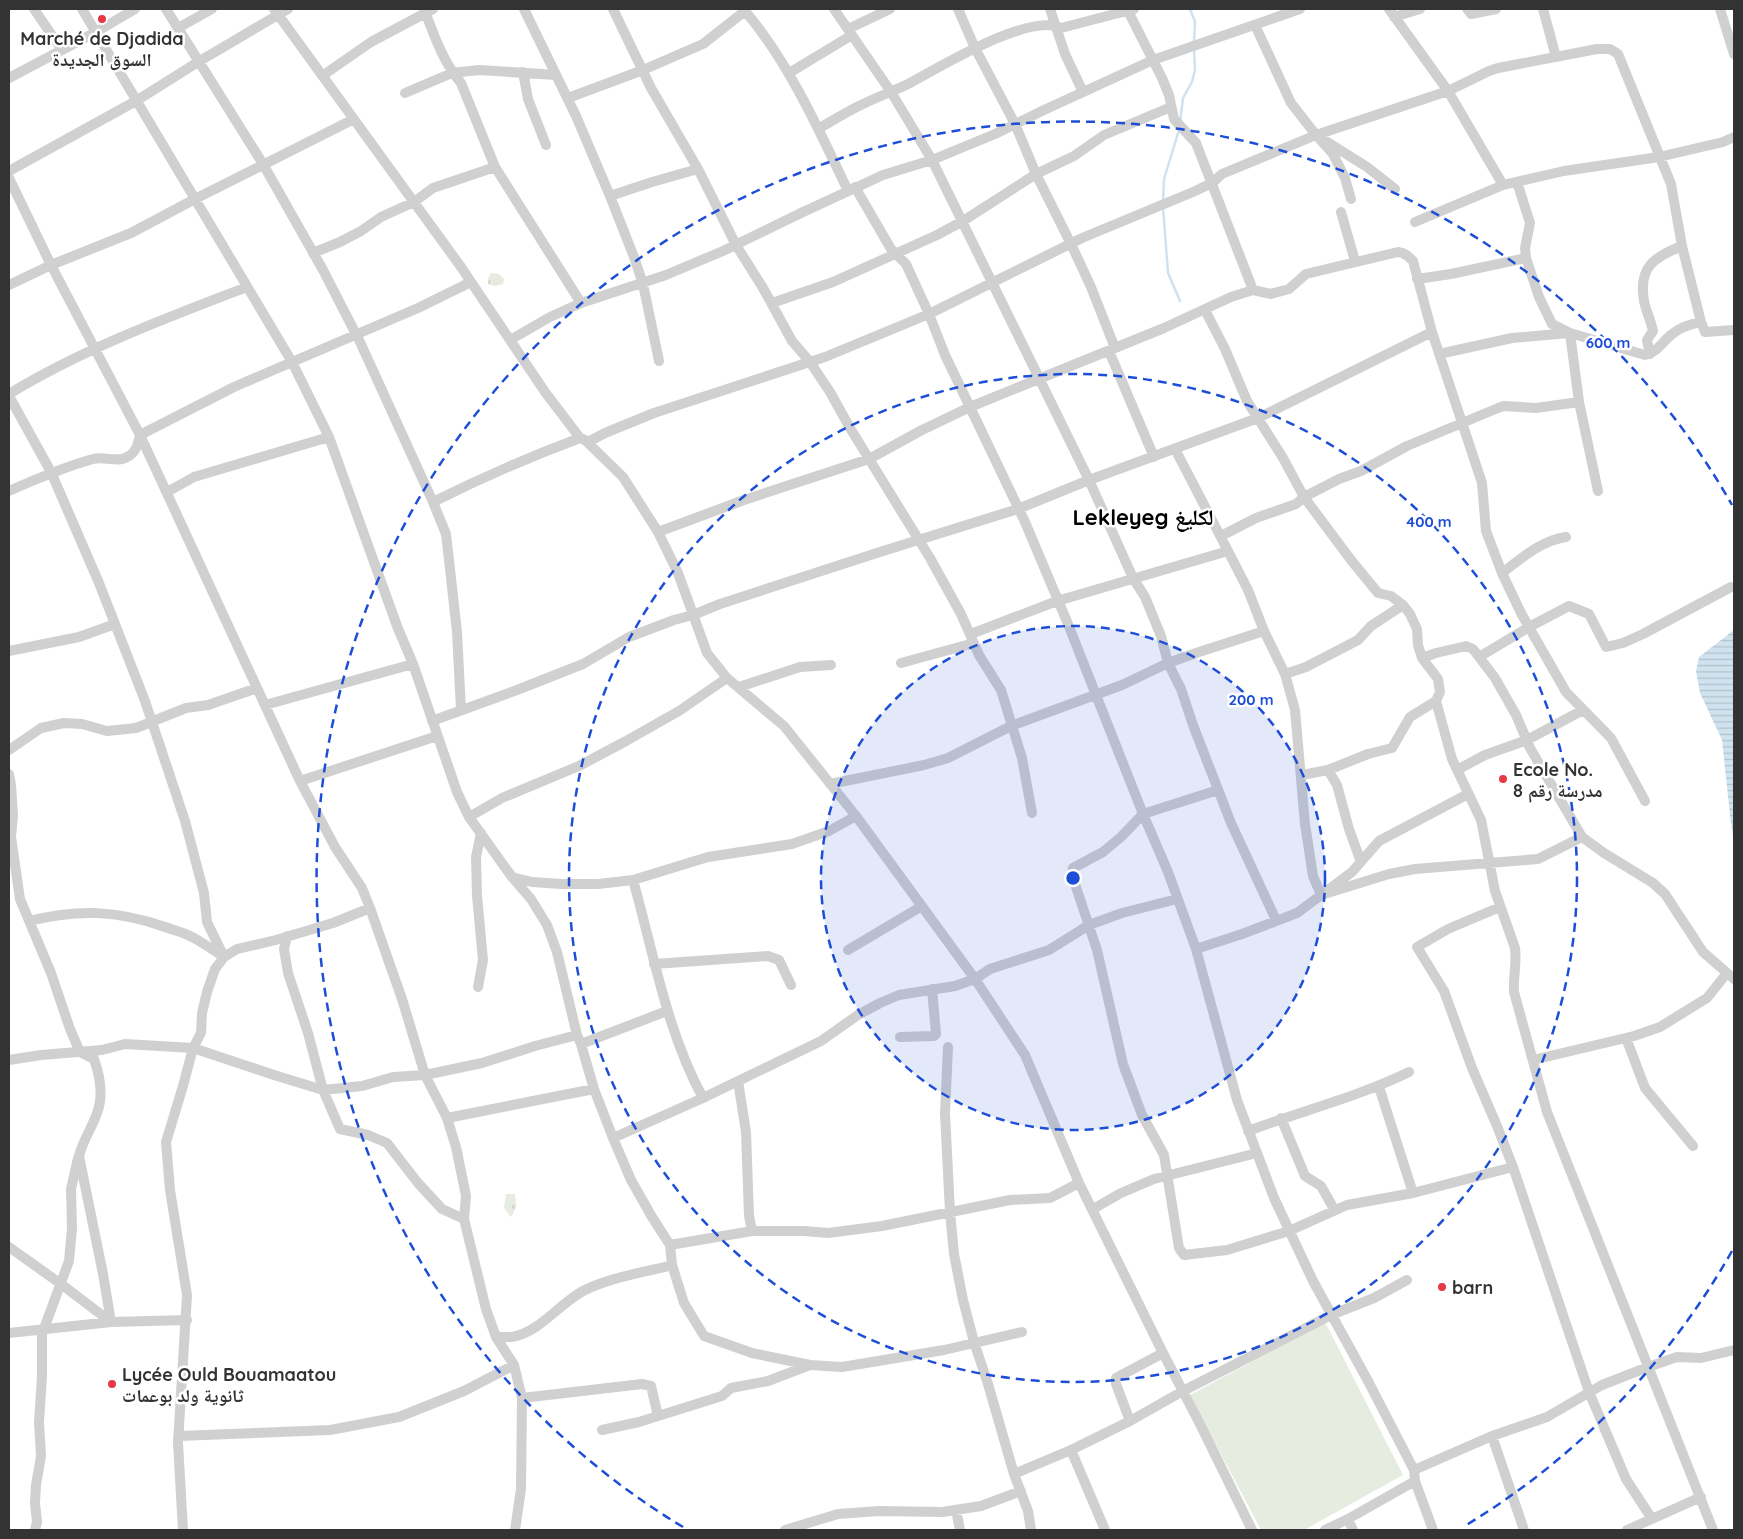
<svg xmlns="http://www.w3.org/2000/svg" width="1743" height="1539" viewBox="0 0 1743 1539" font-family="Quicksand,'Noto Naskh Arabic',sans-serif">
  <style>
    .grass { fill: url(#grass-tufts) }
    .pitch { fill: #e6ecdf }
    .water { fill: url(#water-rules) }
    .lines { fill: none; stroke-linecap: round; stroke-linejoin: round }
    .stream { stroke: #cfe2ee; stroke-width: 2.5 }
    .minor { stroke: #d0d0d0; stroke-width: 10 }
    .ring { fill: none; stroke: #1d4ed8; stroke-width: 2.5; stroke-dasharray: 9 6 }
    .poi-dot { fill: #e63946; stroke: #fff; stroke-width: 2 }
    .labels { text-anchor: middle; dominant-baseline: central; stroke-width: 5; stroke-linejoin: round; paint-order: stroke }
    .poi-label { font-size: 18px; font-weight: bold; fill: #333; stroke: #fff; text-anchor: start }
    .district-label { font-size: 22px; font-weight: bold; fill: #000; stroke: #fff }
    .centre { fill: #1d4ed8; stroke: #fff; stroke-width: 2.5 }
    .ring-label { font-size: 15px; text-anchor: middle; font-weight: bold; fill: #1d4ed8; stroke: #fff; stroke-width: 5; stroke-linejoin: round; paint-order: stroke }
  </style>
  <defs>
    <pattern id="grass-tufts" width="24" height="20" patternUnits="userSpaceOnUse" patternTransform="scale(1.25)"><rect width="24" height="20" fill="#e6ecdf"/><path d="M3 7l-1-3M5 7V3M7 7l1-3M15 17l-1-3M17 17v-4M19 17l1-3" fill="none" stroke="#c6cbc0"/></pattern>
    <pattern id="water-rules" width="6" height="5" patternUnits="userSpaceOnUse" patternTransform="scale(1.25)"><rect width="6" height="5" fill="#cfe2ee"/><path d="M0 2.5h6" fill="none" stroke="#b2c2cd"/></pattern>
  </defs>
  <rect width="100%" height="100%" fill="#fff"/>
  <path class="grass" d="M491 273 499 274 504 279 503 284 495 286 488 284V278Z
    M506 1194H515L516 1207 511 1217 504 1208Z"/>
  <path class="pitch" d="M1325 1322 1403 1475 1304 1530H1261L1190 1395Z"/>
  <path class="water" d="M1734 630V841L1731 824 1722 740 1700 693 1696 671 1699 657Z"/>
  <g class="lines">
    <path class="stream" d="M1190 9 1195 22 1194 42
      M1180 122 1183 98 1192 82 1195 70 1194 48
      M1163 202 1164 179 1179 130
      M1163 207 1168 273 1180 301"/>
    <path class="minor" d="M34 9 62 50
      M82 9 292 362 329 437 397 626 413 664 457 792 469 817 512 877 531 899 547 925 557 952 577 1035 581 1044 594 1089 613 1138 631 1180 652 1217 670 1245 672 1265 684 1303 704 1336 752 1353 810 1365 842 1367 944 1350 1022 1332
      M166 9 263 164 323 270 360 342 433 502 446 534 450 569 457 632 461 710
      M274 9 461 267 545 392 580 438 585 440 623 477 658 532 678 573 707 653 727 678 784 726 856 816 975 979 1025 1055 1079 1183 1163 1353 1201 1426 1252 1530
      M424 9C434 35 443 62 461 83L495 167 581 303
      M524 9 576 116 610 196 634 257 643 284 659 361
      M613 9 651 88 698 169 736 245 763 288 792 341 810 362 830 392 850 428 930 558 961 614 979 655 1001 690 1022 758 1032 813
      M834 9 891 92 932 160 1089 480 1133 578 1145 597 1161 636 1168 663 1181 689 1193 725 1231 823 1276 920
      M958 9 975 48 1015 124 1036 174 1071 244 1091 287 1115 348
      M1050 9 1065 54 1083 92
      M1127 9 1162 78 1169 95 1174 119 1196 143 1253 290
      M1389 9 1448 91 1503 185
      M1467 9 1471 14 1496 9
      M1543 9 1556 57
      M1720 9 1734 54
      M1394 17 1420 9
      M1255 25 1291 103 1316 135 1333 154 1345 178 1351 199
      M178 28 212 9
      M848 29 890 9
      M523 72 528 99 546 145
      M789 73 852 35
      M322 76 371 42 433 9
      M9 78 96 32 135 9
      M405 93 452 73 479 70 556 75
      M568 98 643 70 703 44 745 11C789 63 819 130 848 191
      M818 129C832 121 846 112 861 105 877 97 894 91 910 83 940 67 1030 12 1061 28L1134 9
      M1324 140 1367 167 1395 189
      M9 171 136 101 198 62 288 9
      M9 178 51 265 140 435 300 781 335 847 362 888 370 908 402 999 425 1075 447 1118 456 1147 466 1196 464 1219 486 1309 496 1337 514 1365 522 1398 521 1489 515 1530
      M1517 182 1530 223 1525 248 1526 258 1539 297 1552 324 1570 333 1645 355C1658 352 1661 343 1671 335 1680 327 1690 324 1701 322
      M855 187 891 249 906 264 929 314 945 355 1025 522 1068 624 1143 814 1168 872 1196 949 1237 1100 1274 1198 1313 1281 1368 1381 1414 1470 1415 1481 1433 1530
      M610 196 652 182 698 169
      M1341 212 1355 261
      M1415 222 1503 185 1564 171 1659 157 1723 142 1734 137
      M313 253 340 242 361 231 381 217 414 202 433 188 495 167
      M1417 279 1451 274 1526 258
      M9 285 51 265 131 233 195 199 354 119
      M772 303 833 282 937 235 963 221 1036 174 1074 156 1104 135 1171 107
      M1205 310 1225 349 1247 401 1283 458 1304 497 1351 560 1378 593 1391 596 1403 605 1410 614 1417 629 1418 645 1422 658 1438 679 1440 692 1436 701 1410 717 1392 748 1368 754 1328 770 1302 775
      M1570 333 1579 402 1598 491
      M510 340 550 317 581 303 666 275 723 251 801 213 883 175 932 160 995 134 1044 110 1153 60 1300 9
      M1109 351 1154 457
      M1439 354 1512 338 1569 333
      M1650 354 1647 340 1653 331C1651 321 1646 311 1644 301 1638 266 1655 257 1682 246
      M9 394C83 349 166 318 247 287
      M9 396 51 472 99 583 145 701 185 821 204 893 207 922 224 957
      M588 442 605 433 654 413 825 357 929 314 1082 238 1193 192 1212 183 1222 174 1316 135 1448 91 1489 71 1498 68 1597 49H1610L1618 54 1671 184 1682 246 1701 322 1705 332 1734 330
      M1175 449 1228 551 1248 590 1264 631 1285 674 1295 710 1305 824 1313 876 1321 895 1389 874 1415 869 1538 859 1582 837
      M9 491C36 479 64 467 93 459 103 456 118 463 127 457 136 453 138 444 140 435L234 387 418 308 471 282
      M167 492 194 477 329 437
      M433 502C481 478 529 457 580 438
      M658 532 744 500 869 459 922 430 970 407 1164 328 1231 297 1253 290 1271 294 1289 289 1306 274 1398 252C1405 253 1408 256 1413 261L1432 332 1482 483 1486 531 1502 573 1522 615 1566 692 1611 738 1645 801
      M1221 536 1256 518 1296 504 1304 497 1339 479 1361 471 1407 446 1498 408 1504 406 1536 408 1579 402
      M1502 573C1522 558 1540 541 1566 537
      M971 634 1057 601 1228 551
      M9 651 79 637 115 624
      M1479 657 1529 627 1569 606 1589 614 1606 647 1623 643 1643 634 1731 587
      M1422 658 1436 653 1466 646 1473 649 1495 678 1516 715 1530 748 1582 837 1604 853 1653 883 1665 894 1703 952 1734 979
      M901 663 974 643
      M1285 674 1306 667 1358 640 1371 626 1403 605
      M739 687 800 667 831 665
      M1436 701 1452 759 1481 820 1495 891 1515 948C1517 963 1513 977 1514 992L1547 1112 1713 1530
      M265 705 413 664
      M432 721 517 690 583 664 629 637 674 620 693 615 720 604 883 551 1018 509 1089 480 1258 418 1432 332
      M9 750 41 728 64 723 82 724 107 731 136 728 186 708 208 705 257 688
      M1328 770 1337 785 1349 829 1361 862
      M1457 770 1485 755 1527 740 1583 710
      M9 774 11 785 13 815 11 837 20 899 51 973 70 1029 80 1052 94 1059C100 1076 104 1095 97 1113 92 1128 83 1140 79 1156L103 1274 111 1322
      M300 781 437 736
      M830 784 924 765 948 758 1011 726 1122 685 1168 663 1196 653 1264 631
      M1218 790 1143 814 1121 837 1103 852 1073 868 1072 875 1097 950 1123 1064 1142 1115 1164 1155 1179 1248 1184 1255 1227 1250 1289 1231 1347 1205 1413 1193 1513 1167
      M469 817 502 798 579 766 626 741 679 711 727 678
      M512 877 532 882 561 884H598L633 880 708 857 792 844 829 831 856 816
      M633 880C654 954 666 1030 703 1098
      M1500 907 1448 929 1417 947 1444 991 1472 1068 1497 1126 1513 1167 1589 1392 1626 1479 1652 1519
      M29 921C78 909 117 910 165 927 173 930 182 932 190 936 201 941 212 950 223 956
      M287 936 284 949 288 973 308 1033 323 1090 340 1129 368 1135 387 1143 418 1183 442 1209 464 1219
      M1196 949 1242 934 1297 913 1352 872 1379 841 1468 794
      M848 950 922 906
      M654 964 768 956 779 960 791 985
      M478 987 483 960 477 896 476 857 481 833
      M900 1037 934 1036 936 1034 932 989
      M1626 1038 1645 1088 1693 1146
      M581 1044 667 1011
      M948 1047 945 1113 950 1212 954 1254 963 1300 974 1342 988 1384 1014 1474 1028 1511 1031 1530
      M9 1060 41 1055 102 1050 125 1044 193 1048 274 1075 323 1090 362 1086 393 1077 425 1075 482 1063 535 1046 577 1035
      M1533 1060 1634 1036 1660 1027 1707 998 1727 973
      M738 1081 746 1132 749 1216 752 1231
      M1379 1087 1413 1193
      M447 1118 594 1089
      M1281 1118 1305 1176 1321 1186 1334 1209
      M1248 1131C1301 1111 1358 1097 1409 1072
      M613 1138 703 1098 821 1041 858 1015 880 1003 899 995 955 986 975 979 990 969 1049 950 1089 925 1122 913 1177 899
      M1093 1209 1121 1193 1154 1179 1257 1153
      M670 1245 752 1231H804L828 1233 882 1226 1010 1200 1050 1198 1079 1183
      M9 1247 61 1284 111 1322
      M9 1333 111 1322 187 1320
      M496 1337C501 1337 507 1337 512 1337 540 1332 559 1304 583 1291 611 1277 642 1273 672 1265
      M522 1398 642 1384 651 1386 658 1416
      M1130 1421 1116 1384V1378L1163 1353
      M602 1430 639 1422 722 1396 731 1388 768 1381 810 1365
      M179 1436 330 1430 399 1417 464 1391 514 1365
      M1492 1436 1524 1530
      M1071 1450 1105 1530
      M1414 1470 1492 1436 1547 1417 1602 1385 1648 1367 1677 1357 1701 1358 1734 1350
      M1014 1474 1071 1450 1130 1421 1183 1391 1331 1315 1374 1298 1407 1280
      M956 1510 960 1530
      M1348 1519 1353 1530
      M35 1530 37 1522 35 1503 36 1485 41 1456 39 1422 42 1376V1334L69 1261 72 1228 71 1189 78 1158
      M183 1530 178 1443 187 1295 170 1190 166 1142 183 1086 193 1048 201 1033 202 1013 207 992 215 969 224 957 237 949 276 940 333 923 370 908
      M785 1530 838 1514 879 1511 942 1512 981 1506 1021 1491
      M1325 1530 1348 1519 1415 1481
      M1627 1530 1701 1497"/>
  </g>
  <circle cx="1073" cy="878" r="252" fill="#1d4ed8" fill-opacity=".12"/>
  <g class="ring">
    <circle cx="1073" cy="878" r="252"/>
    <circle cx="1073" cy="878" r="504"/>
    <path d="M1732 1251A757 757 0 0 1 1463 1527M683 1527A757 757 0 1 1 1732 505"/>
  </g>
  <g class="poi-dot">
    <circle cx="102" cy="19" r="5"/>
    <circle cx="1503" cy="779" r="5"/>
    <circle cx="1442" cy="1287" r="5"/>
    <circle cx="112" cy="1384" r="5"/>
  </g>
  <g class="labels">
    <g class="poi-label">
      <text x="102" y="38" text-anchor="middle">Marché de Djadida<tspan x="102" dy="21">السوق الجديدة</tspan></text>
      <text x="1513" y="769">Ecole No.<tspan x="1513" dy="21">8 مدرسة رقم</tspan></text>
      <text x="1452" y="1287">barn</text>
      <text x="122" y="1374">Lycée Ould Bouamaatou<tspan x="122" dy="21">ثانوية ولد بوعمات</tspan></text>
    </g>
    <g class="district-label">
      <text x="1143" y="517">Lekleyeg لكليغ</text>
    </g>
  </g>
  <circle cx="1073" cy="878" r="8" class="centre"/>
  <g class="ring-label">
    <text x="1608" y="348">600 m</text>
    <text x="1429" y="527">400 m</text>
    <text x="1251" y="705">200 m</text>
  </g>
  <rect width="1743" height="1539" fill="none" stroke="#333333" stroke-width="20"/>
</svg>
